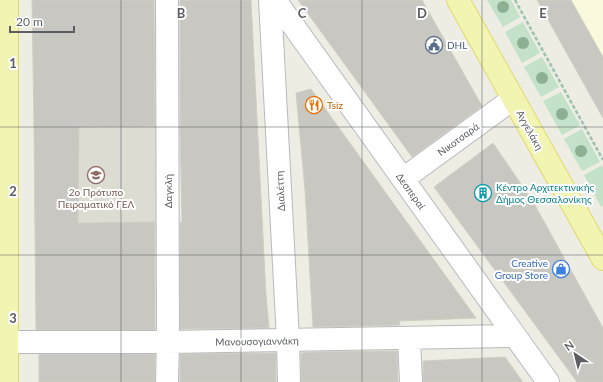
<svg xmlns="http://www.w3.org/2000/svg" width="603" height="382" viewBox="0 0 603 382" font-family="Lato,sans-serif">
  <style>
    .commercial { fill: #faf9dd }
    .education { fill: #dcdcd3 }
    .green { fill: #c4e2ca }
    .building { fill: #c8c7c1; stroke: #d1cfc3 }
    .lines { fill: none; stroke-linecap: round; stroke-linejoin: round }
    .minor-casing { stroke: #b9babf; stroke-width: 24 }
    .major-casing { stroke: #e0d96a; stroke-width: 24 }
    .path { stroke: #9dc2b0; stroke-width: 2.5; stroke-dasharray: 4 2; stroke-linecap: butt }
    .minor { stroke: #fff; stroke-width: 22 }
    .major { stroke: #f2f5b1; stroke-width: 22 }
    .tree { fill: #8db093 }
    .grid { fill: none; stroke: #5c5e63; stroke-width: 1; stroke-opacity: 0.55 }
    .labels { text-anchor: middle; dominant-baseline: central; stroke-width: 4; stroke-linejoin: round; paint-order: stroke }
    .service-label { font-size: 10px; fill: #4e5e75; stroke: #fff; text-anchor: start }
    .food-label { font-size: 10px; fill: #c56008; stroke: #fff; text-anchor: start }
    .street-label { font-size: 10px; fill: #5c5e63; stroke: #fff }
    .culture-label { font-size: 10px; fill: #0d838f; stroke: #fff; text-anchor: start }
    .education-label { font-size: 10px; fill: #785e54; stroke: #fff }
    .shop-label { font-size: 10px; fill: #366cbe; stroke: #fff; text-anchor: end }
    .grid-label { font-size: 13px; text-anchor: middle; font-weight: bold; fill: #5c5e63; stroke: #fff; stroke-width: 4; stroke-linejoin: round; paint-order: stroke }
  </style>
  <rect width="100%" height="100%" fill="#edede4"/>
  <path class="commercial" d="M537 0H603V57L599 50Z"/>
  <path class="education" d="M157 126 158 222 34 223V127Z"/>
  <path class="green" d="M487 0H511L520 17 503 27Z
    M523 22 540 53 522 63 505 32Z
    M542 57 559 87 541 97 524 67Z
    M561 92 580 125 562 135 543 101Z
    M582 129 600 162 582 171 564 139Z
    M602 165 603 168V206L601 207 584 175Z"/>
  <path class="building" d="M32 0H154L155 126 79 127 78 223 155 222V330H36L34 127Z
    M180 0H251L266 295 269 328 180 329V222H182L180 127Z
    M298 0H422L482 106 412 157Z
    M537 0H571L603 57V118Z
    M311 89 419 239 476 318 399 321 400 325 313 327 305 190 296 93Z
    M493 143 532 200 603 328V382H577L434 187Z
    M397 351 398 382H301V353L315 352Z
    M276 353V382H180V354Z
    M39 354H155V382H39Z
    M505 357 523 382H423V361Z"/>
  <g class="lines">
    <g class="minor-casing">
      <path id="minor" d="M270 0 288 340 289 382
        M275 0 548 382
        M403 179 513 99
        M409 338 411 382
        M0 342H168L515 336
        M167 382 168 342 167 0"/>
    </g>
    <g class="major-casing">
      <path id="major" d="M458 0 603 259
        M7 382V0"/>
    </g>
    <path class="path" d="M515 0 603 160"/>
    <use href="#minor" class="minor"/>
    <use href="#major" class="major"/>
  </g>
  <g class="tree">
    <circle cx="503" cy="7" r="6"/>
    <circle cx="523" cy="43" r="6"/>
    <circle cx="542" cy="78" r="6"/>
    <circle cx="562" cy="114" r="6"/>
    <circle cx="581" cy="151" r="6"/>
  </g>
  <path class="grid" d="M121 0V382M241 0V382M362 0V382M482 0V382M0 127H603M0 255H603"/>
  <defs>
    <g id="civic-ring" transform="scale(0.9)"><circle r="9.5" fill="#fff" stroke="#5c6f8a" stroke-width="1.5"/><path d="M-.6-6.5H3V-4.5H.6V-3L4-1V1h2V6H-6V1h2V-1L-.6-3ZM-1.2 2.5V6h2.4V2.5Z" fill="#5c6f8a"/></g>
    <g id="restaurant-ring" transform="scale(0.9)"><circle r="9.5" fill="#fff" stroke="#e8710a" stroke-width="1.5"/><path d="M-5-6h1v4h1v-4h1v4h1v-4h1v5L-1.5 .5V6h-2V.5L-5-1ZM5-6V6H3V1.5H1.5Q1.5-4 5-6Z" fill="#e8710a"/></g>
    <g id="school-ring" transform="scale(0.9)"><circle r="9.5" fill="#fff" stroke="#8d6e63" stroke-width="1.5"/><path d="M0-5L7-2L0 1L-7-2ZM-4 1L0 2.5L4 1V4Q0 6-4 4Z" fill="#8d6e63"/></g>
    <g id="building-ring" transform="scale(0.9)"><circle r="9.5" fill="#fff" stroke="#0f9aa8" stroke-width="1.5"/><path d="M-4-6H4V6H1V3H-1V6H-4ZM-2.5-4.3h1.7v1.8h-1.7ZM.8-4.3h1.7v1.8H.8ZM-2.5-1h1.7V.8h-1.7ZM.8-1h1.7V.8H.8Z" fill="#0f9aa8"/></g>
    <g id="shop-ring" transform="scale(0.9)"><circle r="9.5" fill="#fff" stroke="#3f7fe0" stroke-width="1.5"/><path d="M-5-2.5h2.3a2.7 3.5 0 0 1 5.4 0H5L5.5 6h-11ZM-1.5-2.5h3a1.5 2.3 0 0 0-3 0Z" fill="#3f7fe0"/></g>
  </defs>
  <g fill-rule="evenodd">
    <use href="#civic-ring" x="434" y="45"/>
    <use href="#restaurant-ring" x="314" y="105"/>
    <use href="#school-ring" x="96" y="175"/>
    <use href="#building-ring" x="483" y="193"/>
    <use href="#shop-ring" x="561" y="269"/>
  </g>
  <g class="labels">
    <g class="service-label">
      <text x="447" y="45">DHL</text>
    </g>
    <g class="food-label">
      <text x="327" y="105">Tsiz</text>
    </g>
    <g class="street-label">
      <text transform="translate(530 130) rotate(61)">Αγγελάκη</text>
      <text transform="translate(458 139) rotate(-36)">Νικοτσαρά</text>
      <text transform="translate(168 191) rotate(-90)">Δαγκλή</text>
      <text transform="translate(280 191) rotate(-93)">Διαλέττη</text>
      <text transform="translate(411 191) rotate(54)">Δεσπεραί</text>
      <text transform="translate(257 341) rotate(-1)">Μανουσογιαννάκη</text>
    </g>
    <g class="culture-label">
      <text x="496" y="187">Κέντρο Αρχιτεκτινικής<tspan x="496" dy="12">Δήμος Θεσσαλονίκης</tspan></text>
    </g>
    <g class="education-label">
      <text x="96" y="192">2ο Πρότυπο<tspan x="96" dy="12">Πειραματικό ΓΕΛ</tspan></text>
    </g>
    <g class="shop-label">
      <text x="548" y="263">Creative<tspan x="548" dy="12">Group Store</tspan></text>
    </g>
  </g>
  <g class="grid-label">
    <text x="181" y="18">B</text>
    <text x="302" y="18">C</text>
    <text x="422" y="18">D</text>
    <text x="543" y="18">E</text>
    <text x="13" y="68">1</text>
    <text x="13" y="196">2</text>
    <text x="13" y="323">3</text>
  </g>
  <g transform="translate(575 354) rotate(325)" stroke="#ffffff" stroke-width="3" paint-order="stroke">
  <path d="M0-3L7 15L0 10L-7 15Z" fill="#5c5e63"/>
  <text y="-6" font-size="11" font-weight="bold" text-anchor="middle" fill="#5c5e63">N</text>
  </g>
  <path d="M10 26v6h64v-6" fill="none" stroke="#5c5e63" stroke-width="2"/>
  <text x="16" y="26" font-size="12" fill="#5c5e63" stroke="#ffffff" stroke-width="3" paint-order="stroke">20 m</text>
</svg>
